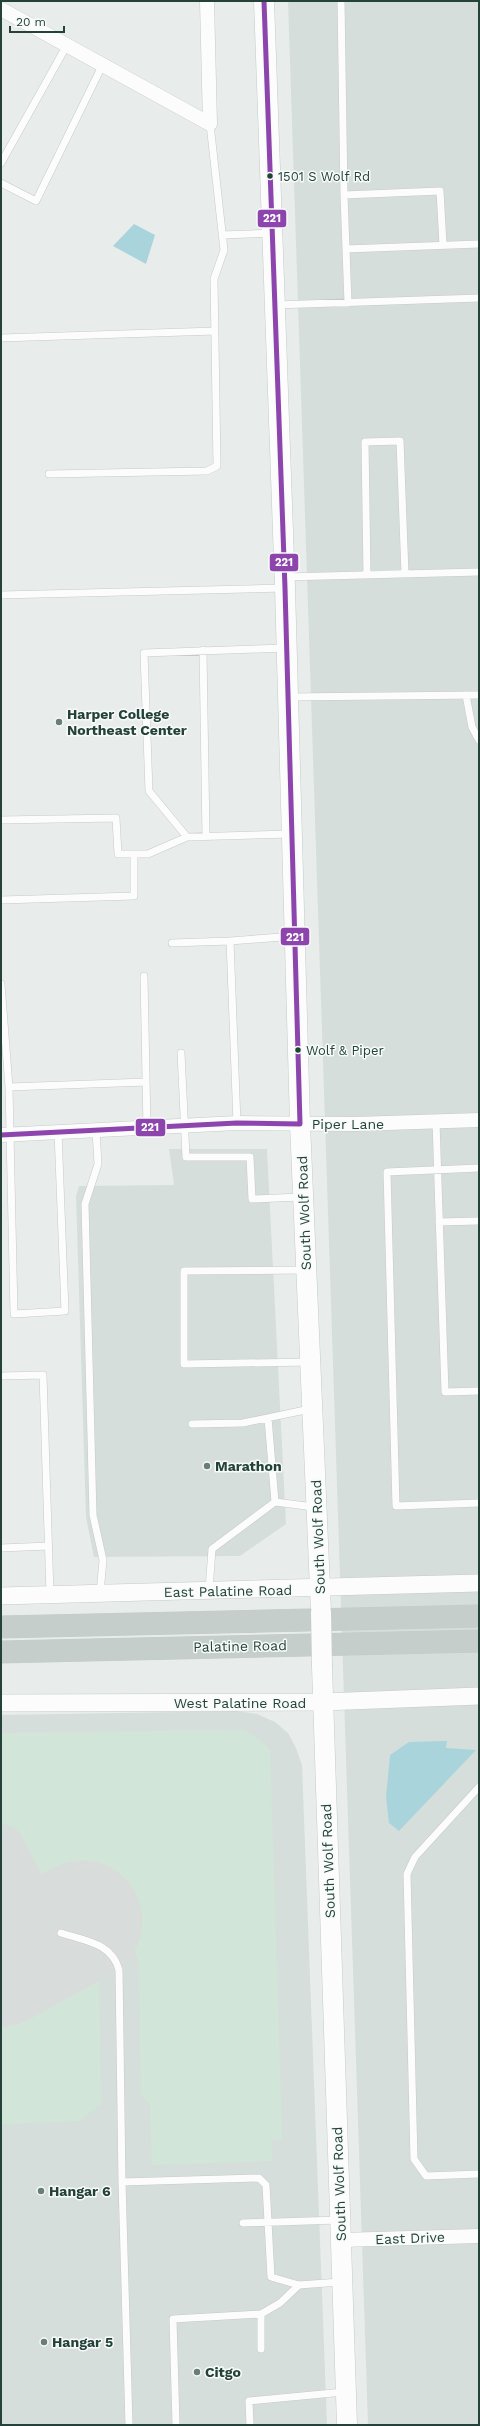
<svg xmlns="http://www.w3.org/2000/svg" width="480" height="2426" viewBox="0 0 480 2426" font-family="'Work Sans',sans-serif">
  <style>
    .built { fill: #d6dedb }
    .green { fill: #d1e6d8 }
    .water { fill: #a9d4db }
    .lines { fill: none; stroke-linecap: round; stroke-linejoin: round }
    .taxiway { stroke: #d8dddc; stroke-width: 48 }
    .runway { stroke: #d8dddc; stroke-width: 121 }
    .service-casing { stroke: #c5cac8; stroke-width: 8 }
    .minor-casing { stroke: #c5cac8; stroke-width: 15 }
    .tertiary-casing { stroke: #c5cac8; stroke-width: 18 }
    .secondary-casing { stroke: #c3cbc8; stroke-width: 21 }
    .trunk-casing { stroke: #c3ccc9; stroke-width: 23 }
    .service { stroke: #fcfcfc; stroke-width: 7 }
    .minor { stroke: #fcfcfc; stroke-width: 14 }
    .tertiary { stroke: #fcfcfc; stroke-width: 17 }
    .secondary { stroke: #fcfcfc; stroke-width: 20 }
    .trunk { stroke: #c6cecc; stroke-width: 22 }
    .secondary-bridge-casing { stroke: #c3cbc8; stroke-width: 21; stroke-linecap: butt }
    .secondary-bridge { stroke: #fcfcfc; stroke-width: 20 }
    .bus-1-casing { stroke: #f7fbf9; stroke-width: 8 }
    .bus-1 { stroke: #8e44ad; stroke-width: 5 }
    .bus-dot { fill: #24423a; stroke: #f7fbf9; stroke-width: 1.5 }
    .poi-dot { fill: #697e78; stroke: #f7fbf9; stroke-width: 1.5 }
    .labels { text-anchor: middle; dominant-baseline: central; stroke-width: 3; stroke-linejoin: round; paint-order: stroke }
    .bus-label { font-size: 13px; fill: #24423a; stroke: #f7fbf9; text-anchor: start }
    .poi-label { font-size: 14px; font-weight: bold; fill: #24423a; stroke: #f7fbf9; text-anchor: start }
    .street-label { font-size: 14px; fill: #24423a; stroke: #f7fbf9 }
    .line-badge { stroke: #f7fbf9; stroke-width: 1.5 }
    .badge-label { font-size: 11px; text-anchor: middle; font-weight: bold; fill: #fff }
  </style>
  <rect width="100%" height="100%" fill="#e8edeb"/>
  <path class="built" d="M288 1H479V2425H368Z
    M169 1149H267L286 1524 240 1556 94 1557 86 1517 76 1196 79 1186 174 1185Z
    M236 1711 257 1714 275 1722 288 1733 296 1748 302 1765 327 2425H1V1715Z"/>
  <path class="green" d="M245 1730 270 1749 282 2139 271 2140 272 2161 152 2165 150 2104 141 2094 139 1963C132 1938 118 1920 90 1920 83 1920 72 1923 66 1920 61 1919 56 1914 53 1912L1 1820V1733Z
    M1 1878C9 1893 7 1913 1 1928Z
    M71 1958C86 1962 93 1969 99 1983L101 2104 79 2121 1 2124V1989L52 1960Z"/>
  <path class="water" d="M134 224 155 235 146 264 113 246Z
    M447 1741 446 1748 476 1750 399 1831 389 1823 386 1797 390 1755 409 1742Z"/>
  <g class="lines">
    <path class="taxiway" d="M1 1848C14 1874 39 1910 21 1940 16 1949 9 1957 3 1965"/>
    <path class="runway" d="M1 1966 82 1921"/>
    <g class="service-casing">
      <path id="service" d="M341 1 344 195
        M1 163 67 45
        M1 183 36 201 103 64
        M222 235 272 233
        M346 249 344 195 440 191 443 245
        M348 303 346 249 479 244
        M275 305 479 298
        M1 338 215 331
        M49 474 207 471 217 466 214 279 224 250 210 124
        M367 575 365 442 400 441 405 574
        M285 577 479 572
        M1 595 285 588
        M203 650 206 836
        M466 695 472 727 479 740
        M288 697 479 695
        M1 820 116 818 118 854H148L187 837 149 791 144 653 286 648
        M187 837 291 834
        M1 900 134 896V854
        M230 941 294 936
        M172 943 230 941 237 1123
        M144 976 147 1128
        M1 984 9 1087
        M181 1053 186 1157H250L252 1199 301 1197
        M436 1122 445 1392 479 1391
        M96 1131 98 1164 85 1204 93 1515 103 1560 100 1593
        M58 1132 65 1311 14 1314 9 1087 146 1082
        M479 1168 387 1172 396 1506 479 1503
        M439 1222 479 1221
        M304 1270 184 1271V1364L310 1362
        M1 1376 43 1375 50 1594
        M192 1424 243 1423 310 1409
        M275 1502 314 1507
        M1 1548 48 1546
        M209 1590 212 1549 275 1502 268 1418
        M479 1787 415 1857 407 1874 414 2159 426 2176 479 2174
        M61 1933C85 1941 112 1943 119 1970L122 2182 129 2425
        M122 2182 259 2178 266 2185 271 2277 299 2285 340 2282
        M243 2223 339 2220
        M261 2349V2314
        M176 2425 173 2319 261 2314 280 2303 299 2285
        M250 2425 249 2401 344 2392"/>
    </g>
    <g class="minor-casing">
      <path id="minor" d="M1 9 210 124 207 1
        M1 1135 237 1123 355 1124 479 1120
        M341 2240 479 2236"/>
    </g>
    <g class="tertiary-casing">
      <path id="tertiary" d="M1 1596 479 1583
        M1 1703 323 1702 479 1696"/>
    </g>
    <g class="secondary-casing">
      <path id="secondary" d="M264 1 285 588 300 1124 321 1612
        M322 1666 347 2425"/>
    </g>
    <g class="trunk-casing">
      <path id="trunk" d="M1 1627 479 1616
        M1 1652 479 1641"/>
    </g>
    <use href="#service" class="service"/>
    <use href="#minor" class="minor"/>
    <use href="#tertiary" class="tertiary"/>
    <use href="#secondary" class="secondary"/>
    <use href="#trunk" class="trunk"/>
    <g class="secondary-bridge-casing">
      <path id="secondary-bridge" d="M321 1612 322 1666"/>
    </g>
    <use href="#secondary-bridge" class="secondary-bridge"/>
    <g class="bus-1-casing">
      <path id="bus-1" d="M264 1 285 588 300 1124
        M1 1135 237 1123 300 1124"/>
    </g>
    <use href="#bus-1" class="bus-1"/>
  </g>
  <g class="bus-dot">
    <circle cx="270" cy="176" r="3.5"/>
    <circle cx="298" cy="1050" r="3.5"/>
  </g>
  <g class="poi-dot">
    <circle cx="59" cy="722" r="4"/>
    <circle cx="207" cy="1466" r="4"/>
    <circle cx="41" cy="2191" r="4"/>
    <circle cx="44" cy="2342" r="4"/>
    <circle cx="197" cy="2372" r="4"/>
  </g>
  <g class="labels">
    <g class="bus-label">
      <text x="278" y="176">1501 S Wolf Rd</text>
      <text x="306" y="1050">Wolf &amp; Piper</text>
    </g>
    <g class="poi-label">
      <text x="67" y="714">Harper College<tspan x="67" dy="16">Northeast Center</tspan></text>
      <text x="215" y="1466">Marathon</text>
      <text x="49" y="2191">Hangar 6</text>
      <text x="52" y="2342">Hangar 5</text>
      <text x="205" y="2372">Citgo</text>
    </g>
    <g class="street-label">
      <text x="348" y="1124">Piper Lane</text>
      <text transform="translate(304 1213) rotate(-92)">South Wolf Road</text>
      <text transform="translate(318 1537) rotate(-92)">South Wolf Road</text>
      <text transform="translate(228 1591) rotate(-1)">East Palatine Road</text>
      <text transform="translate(240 1646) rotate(-1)">Palatine Road</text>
      <text x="240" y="1703">West Palatine Road</text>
      <text transform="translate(328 1861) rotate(-92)">South Wolf Road</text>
      <text transform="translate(339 2184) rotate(-92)">South Wolf Road</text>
      <text transform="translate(410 2238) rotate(-2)">East Drive</text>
    </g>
  </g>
  <g class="line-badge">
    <rect x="257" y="209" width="30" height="19" rx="4" fill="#8e44ad"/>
    <rect x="269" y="553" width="30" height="19" rx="4" fill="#8e44ad"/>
    <rect x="280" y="927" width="30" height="19" rx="4" fill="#8e44ad"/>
    <rect x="135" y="1118" width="31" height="19" rx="4" fill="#8e44ad"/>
  </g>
  <g class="badge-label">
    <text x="272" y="222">221</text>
    <text x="284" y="566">221</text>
    <text x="295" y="941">221</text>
    <text x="150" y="1131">221</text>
  </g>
  <rect width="480" height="2426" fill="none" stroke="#24423a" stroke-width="4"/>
  <path d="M10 26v6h54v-6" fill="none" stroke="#24423a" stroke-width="2"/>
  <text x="16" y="26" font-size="12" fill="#24423a" stroke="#f7fbf9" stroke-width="3" paint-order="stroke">20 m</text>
</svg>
